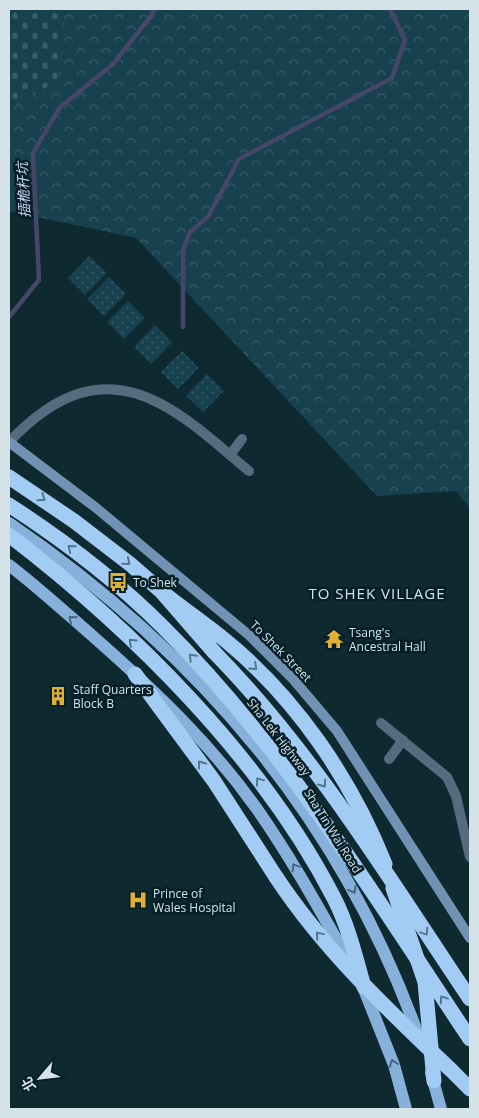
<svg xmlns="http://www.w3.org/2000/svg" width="479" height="1118" viewBox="0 0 479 1118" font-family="'Open Sans','Noto Sans TC',sans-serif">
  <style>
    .grass { fill: url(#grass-dots) }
    .forest { fill: url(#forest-crowns) }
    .cemetery { fill: url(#cemetery-stones) }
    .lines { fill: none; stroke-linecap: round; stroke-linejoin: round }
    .stream { stroke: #454668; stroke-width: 4.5 }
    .street { stroke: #576b7f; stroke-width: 10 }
    .secondary { stroke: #7292b3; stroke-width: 10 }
    .primary { stroke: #87b1db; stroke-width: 12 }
    .highway { stroke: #a3ccf5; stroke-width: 15 }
    .highway-bridge { stroke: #a3ccf5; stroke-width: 15 }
    .oneway { stroke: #54768e }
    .oneway2 { stroke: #466881 }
    .labels { text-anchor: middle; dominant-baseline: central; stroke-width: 5; stroke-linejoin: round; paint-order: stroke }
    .poi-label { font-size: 12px; fill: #d5e3e9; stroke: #051f27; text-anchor: start }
    .street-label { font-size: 12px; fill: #d5e3e9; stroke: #051f27 }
    .water-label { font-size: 14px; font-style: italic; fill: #c9d0f2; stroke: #051f27 }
    .quarter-label { font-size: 15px; letter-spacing: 1px; fill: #d5e3e9; stroke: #051f27 }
  </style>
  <defs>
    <pattern id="grass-dots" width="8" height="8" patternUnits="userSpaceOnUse" patternTransform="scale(1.25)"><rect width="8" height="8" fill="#17414e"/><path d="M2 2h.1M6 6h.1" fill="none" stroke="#385c68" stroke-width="1.8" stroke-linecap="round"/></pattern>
    <pattern id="forest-crowns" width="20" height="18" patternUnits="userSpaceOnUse" patternTransform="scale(1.25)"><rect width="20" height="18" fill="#17414e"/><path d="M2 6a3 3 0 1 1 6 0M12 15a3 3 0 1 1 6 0" fill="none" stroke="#385c68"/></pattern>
    <pattern id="cemetery-stones" width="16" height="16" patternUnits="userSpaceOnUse" patternTransform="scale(1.25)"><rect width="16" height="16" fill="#17414e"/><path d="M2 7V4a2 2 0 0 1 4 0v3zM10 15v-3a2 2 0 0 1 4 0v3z" fill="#385c68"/></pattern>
  </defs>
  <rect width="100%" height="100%" fill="#0f2931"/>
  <path class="grass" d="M89 256 107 273 85 295 68 278Z
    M109 277 126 294 104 316 87 299Z
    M128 301 145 318 124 339 107 322Z
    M155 325 172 342 151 364 134 347Z
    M182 351 199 368 178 389 161 372Z
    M207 374 224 391 203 412 186 396Z"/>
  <path class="forest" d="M9 9H470V508L456 491 377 496 136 238 9 211Z"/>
  <path class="cemetery" d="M9 9H40L64 16 58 81 9 108Z"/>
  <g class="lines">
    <path class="stream" d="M9 317 39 280 33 153 60 107 112 65 152 15 154 9
      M183 327V250L190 232 208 217 239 159 392 78 405 40 390 9"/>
    <path class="street" d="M9 442C52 397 100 371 161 404 193 421 221 448 249 471
      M230 455 242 439
      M381 723 447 777 456 796 470 857
      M389 759 403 740"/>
    <path class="secondary" d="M9 442 95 507 250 636 293 679 337 731 470 938"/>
    <path class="primary" d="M9 523C200 654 342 820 420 1040
      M9 565C39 588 67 614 96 639 156 692 210 743 257 809 292 859 321 912 351 965
      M363 987 394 1065 406 1109
      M431 1073 441 1109"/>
    <path class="highway" d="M9 477 74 521 130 564 161 591 214 652
      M9 535C133 630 262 758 334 898 348 925 356 958 364 987
      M161 591C182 608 204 623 225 640 296 698 351 779 385 864
      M135 674 214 781 276 877
      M393 888 425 982 434 1081
      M451 1070 470 1089"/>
    <path class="highway-bridge" d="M9 505C63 540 117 581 163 627 285 748 375 897 470 1039
      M214 652C315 755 390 880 470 999
      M276 877C325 951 387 1009 451 1070"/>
  </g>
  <defs><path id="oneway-chevron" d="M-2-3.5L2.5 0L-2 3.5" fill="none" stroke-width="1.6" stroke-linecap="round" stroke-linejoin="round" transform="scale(1.25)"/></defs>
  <g class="oneway">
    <use href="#oneway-chevron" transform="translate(42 498) rotate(34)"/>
    <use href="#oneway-chevron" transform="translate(71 548) rotate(-141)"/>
    <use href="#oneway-chevron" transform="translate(127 562) rotate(39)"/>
    <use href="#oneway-chevron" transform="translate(132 642) rotate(-137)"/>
    <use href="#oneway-chevron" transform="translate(192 657) rotate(-134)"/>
    <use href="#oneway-chevron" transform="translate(254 667) rotate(43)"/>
    <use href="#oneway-chevron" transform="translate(201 764) rotate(-126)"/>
    <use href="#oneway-chevron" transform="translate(259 781) rotate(-127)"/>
    <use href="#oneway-chevron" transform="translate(323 784) rotate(54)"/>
    <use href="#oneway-chevron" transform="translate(425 932) rotate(56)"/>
    <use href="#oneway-chevron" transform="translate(319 935) rotate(-130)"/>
    <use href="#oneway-chevron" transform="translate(443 999) rotate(-124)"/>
  </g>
  <g class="oneway2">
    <use href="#oneway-chevron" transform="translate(72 619) rotate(-139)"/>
    <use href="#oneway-chevron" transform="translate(295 867) rotate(-121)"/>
    <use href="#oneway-chevron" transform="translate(353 890) rotate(61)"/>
    <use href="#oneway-chevron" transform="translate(393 1063) rotate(-110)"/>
  </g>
  <defs>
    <g id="bus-bare" transform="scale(1.5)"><path d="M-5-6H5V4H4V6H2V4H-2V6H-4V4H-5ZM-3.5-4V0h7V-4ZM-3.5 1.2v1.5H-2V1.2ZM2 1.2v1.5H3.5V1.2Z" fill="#e1af34" stroke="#051f27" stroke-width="2.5" paint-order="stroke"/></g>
    <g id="temple-bare" transform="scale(1.5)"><path d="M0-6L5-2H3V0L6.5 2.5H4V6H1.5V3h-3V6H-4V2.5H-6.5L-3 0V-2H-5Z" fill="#e1af34" stroke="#051f27" stroke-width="2.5" paint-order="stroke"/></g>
    <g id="building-bare" transform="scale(1.5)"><path d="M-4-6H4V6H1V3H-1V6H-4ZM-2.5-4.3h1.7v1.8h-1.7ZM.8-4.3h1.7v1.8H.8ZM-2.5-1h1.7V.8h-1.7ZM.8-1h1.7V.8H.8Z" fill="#e1af34" stroke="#051f27" stroke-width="2.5" paint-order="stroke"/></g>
    <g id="hospital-bare" transform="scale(1.5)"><path d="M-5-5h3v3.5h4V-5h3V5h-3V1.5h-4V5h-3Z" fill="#e1af34" stroke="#051f27" stroke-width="2.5" paint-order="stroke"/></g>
  </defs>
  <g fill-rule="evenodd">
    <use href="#bus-bare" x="118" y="582"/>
    <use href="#temple-bare" x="334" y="639"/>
    <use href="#building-bare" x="58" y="696"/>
    <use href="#hospital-bare" x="138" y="900"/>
  </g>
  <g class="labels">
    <g class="poi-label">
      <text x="133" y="582">To Shek</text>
      <text x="349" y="632">Tsang's<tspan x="349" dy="14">Ancestral Hall</tspan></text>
      <text x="73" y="689">Staff Quarters<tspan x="73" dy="14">Block B</tspan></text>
      <text x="153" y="893">Prince of<tspan x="153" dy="14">Wales Hospital</tspan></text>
    </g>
    <g class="street-label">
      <text transform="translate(281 651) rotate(45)">To Shek Street</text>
      <text transform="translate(279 737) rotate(52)">Sha Lek Highway</text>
      <text transform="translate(333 831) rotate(58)">Sha Tin Wai Road</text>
    </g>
    <g class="water-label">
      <text transform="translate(23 190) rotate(-93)">插桅杆坑</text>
    </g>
    <g class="quarter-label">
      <text x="377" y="593">TO SHEK VILLAGE</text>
    </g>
  </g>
  <rect width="479" height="1118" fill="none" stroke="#d5e3e9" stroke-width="20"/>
  <g transform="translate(40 1078) rotate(242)" stroke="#051f27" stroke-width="4" paint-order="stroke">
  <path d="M0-4L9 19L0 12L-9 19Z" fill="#d5e3e9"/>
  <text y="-8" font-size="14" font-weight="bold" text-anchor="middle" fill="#d5e3e9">北</text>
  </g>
</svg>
